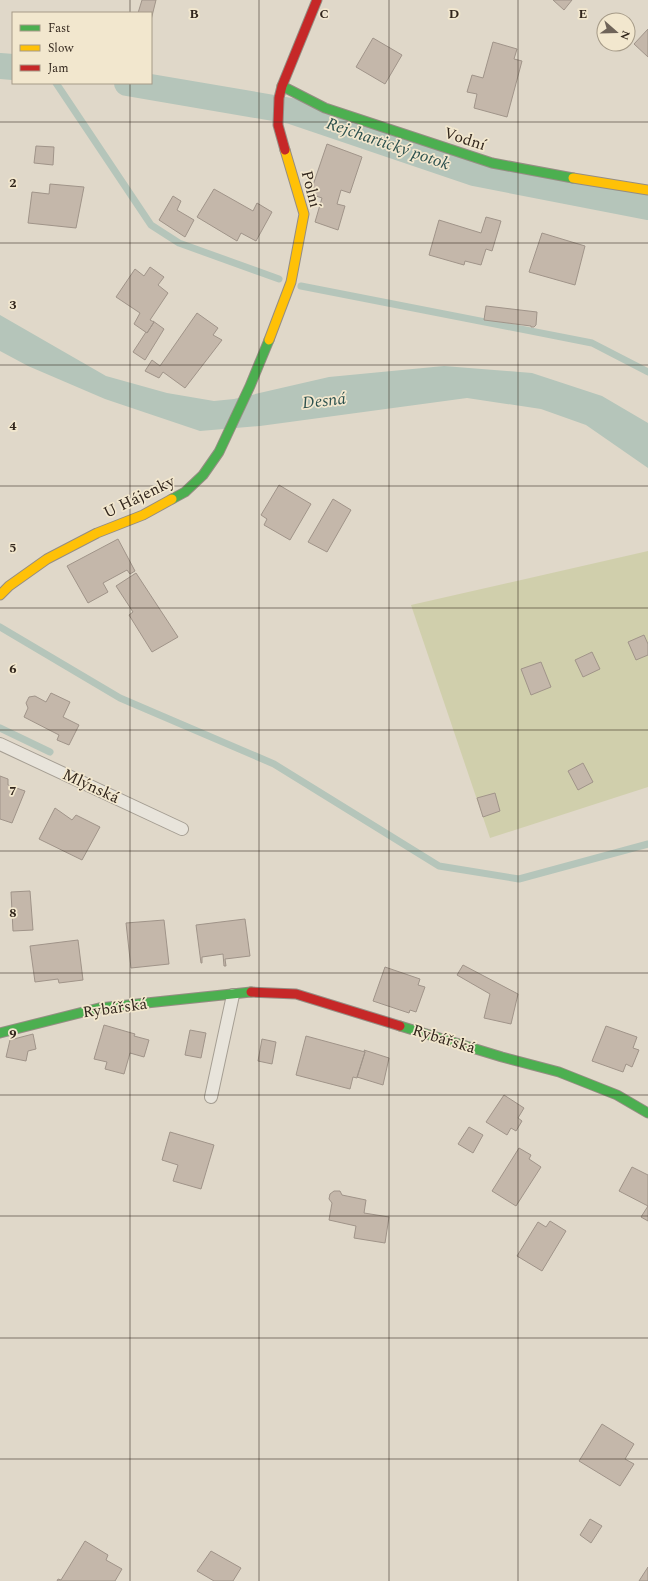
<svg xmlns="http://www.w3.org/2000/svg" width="648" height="1581" viewBox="0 0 648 1581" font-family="Spectral,serif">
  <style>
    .green { fill: #d0cfac }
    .water { fill: #b5c5ba }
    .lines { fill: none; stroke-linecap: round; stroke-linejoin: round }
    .stream { stroke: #b5c5ba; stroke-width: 7 }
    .canal { stroke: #b5c5ba; stroke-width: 26 }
    .building { fill: #c4b7aa; stroke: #a09489 }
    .lane-casing { stroke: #a59e93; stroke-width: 14 }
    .fast-casing { stroke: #958d83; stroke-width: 11 }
    .slow-casing { stroke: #958d83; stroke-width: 11 }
    .jam-casing { stroke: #958d83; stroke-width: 11 }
    .lane { stroke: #e8e4db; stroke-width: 12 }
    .fast { stroke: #4caf50; stroke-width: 9 }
    .slow { stroke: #ffc107; stroke-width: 9 }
    .jam { stroke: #c62828; stroke-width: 9 }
    .grid { fill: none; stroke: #32261c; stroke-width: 1; stroke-opacity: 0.55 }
    .labels { text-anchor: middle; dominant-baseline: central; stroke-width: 3.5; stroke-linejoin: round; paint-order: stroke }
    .street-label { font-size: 16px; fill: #32261c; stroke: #f2e7ce }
    .water-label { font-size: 17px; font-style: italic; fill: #2c514e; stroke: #f2e7ce }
    .grid-label { font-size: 13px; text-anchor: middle; font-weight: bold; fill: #32261c; stroke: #f2e7ce; stroke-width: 3.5; stroke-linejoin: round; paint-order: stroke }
  </style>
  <rect width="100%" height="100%" fill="#e0d8c9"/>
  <path class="green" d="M648 551V787L490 838 411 605Z"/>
  <path class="water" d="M0 315 106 376 167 393 214 401 234 399 329 377 444 366 532 373 602 396 648 423V468L586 425 541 409 467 398 260 426 200 431 105 399 28 366 0 351Z"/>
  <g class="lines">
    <path class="stream" d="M56 83 151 225 179 243 279 279
      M301 286 592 343 648 372
      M0 627 120 698 274 764 439 866 519 879 648 844
      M0 728 50 752"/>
    <path class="canal" d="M0 66 13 67
      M127 83 291 111 474 173 648 207"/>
  </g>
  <path class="building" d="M142 0H156L151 20V13H138Z
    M553 0H572L564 10Z
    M648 29V57L634 44Z
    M373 38 402 55 385 84 356 67Z
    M493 42 517 49 514 59 522 61 507 117 474 108 477 94 467 92 472 75 483 78Z
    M327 144 362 157 350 193 341 190 337 204 345 206 338 230 315 222 322 198 310 194Z
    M36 146 54 147 53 165 34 163Z
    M50 184 84 187 76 228 28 223 32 192 49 194Z
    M214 189 253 211 257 203 272 212 256 241 241 233 237 241 197 217Z
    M173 196 181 201 177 210 194 220 185 237 159 220Z
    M486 217 501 221 492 251 486 249 481 265 465 261 464 265 429 255 439 220 481 233Z
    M542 233 585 246 575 285 529 272Z
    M150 267 164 277 158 285 168 293 150 320 154 322 147 333 134 324 140 313 116 297 135 269 144 276Z
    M486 306 537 312 536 325 534 327H531V326L484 320Z
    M197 313 218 328 213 335 222 340 185 388 163 372 159 378 145 371 152 360 160 366Z
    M153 321 164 329 145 360 133 352 146 332 147 333 154 322Z
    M279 485 311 504 290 540 264 525 267 519 261 515Z
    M333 499 351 510 327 552 308 542Z
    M118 539 135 571 130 574 127 570 103 583 108 592 88 603 67 566Z
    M136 573 178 637 152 652 129 615 133 612 116 586Z
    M644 635 648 644V655L636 660 628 642Z
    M592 652 600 669 583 677 575 660Z
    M541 662 551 687 531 695 521 669Z
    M51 693 70 702 63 717 79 725 69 745 57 740 59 735 24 717 28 708 26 703 29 697 35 696 46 702Z
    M583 763 593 782 578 790 568 771Z
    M0 776 8 779V785L25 791 12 823 0 819Z
    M495 793 500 811 483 817 477 798Z
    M55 808 72 820 76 815 100 827 82 860 39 839Z
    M30 891 33 930 13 931 11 892Z
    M245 919 250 956 225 959 226 966H224L223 954 202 957V963H201L196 925Z
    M164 920 169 964 131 968 126 923Z
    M78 940 83 980 59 983 58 979 35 982 30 946Z
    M463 965 518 994 511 1024 484 1018 490 994 457 975Z
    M385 967 420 979 418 985 425 987 416 1012 410 1010 409 1013 373 1001Z
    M104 1025 135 1034 134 1036 149 1040 144 1057 130 1053 124 1074 105 1069 107 1062 94 1059Z
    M606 1026 637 1037 633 1048 639 1050 632 1067 626 1064 623 1072 592 1061Z
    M190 1030 206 1033 201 1058 185 1055Z
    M33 1034 36 1049 28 1051 26 1061 6 1057 10 1040Z
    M306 1036 365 1052 357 1078 353 1077 350 1089 296 1075Z
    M262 1039 276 1042 272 1064 258 1061Z
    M364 1050 389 1058 383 1085 357 1077 365 1052Z
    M504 1095 524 1108 518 1118 522 1121 516 1131 511 1128 507 1135 486 1122Z
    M469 1127 483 1135 473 1153 458 1144Z
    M170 1132 214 1145 201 1189 173 1181 178 1165 162 1160Z
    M519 1148 531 1155 529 1159 541 1167 516 1206 492 1191Z
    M632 1167 648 1175V1221L641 1217 648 1206 619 1191Z
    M334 1191H340L342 1195 366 1200 364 1213 389 1217 385 1243 354 1238 356 1226 329 1220 332 1203 329 1199 330 1194Z
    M550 1221 566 1231 542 1271 517 1256 538 1222 546 1227Z
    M602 1424 634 1444 625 1459 634 1464 620 1486 579 1461Z
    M590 1519 602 1526 591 1543 580 1535Z
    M85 1541 108 1555 106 1560 122 1569 115 1581H57L58 1579 61 1580Z
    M211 1551 241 1568 233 1581H214L197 1571Z
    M648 1567V1581H639Z"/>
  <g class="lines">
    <g class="lane-casing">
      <path id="lane" d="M0 744 182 829
        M211 1097 233 995"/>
    </g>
    <g class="fast-casing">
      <path id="fast" d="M282 86 325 108 492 163 573 178
        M172 499 185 492 203 475 219 452 250 386 269 340
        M400 1026 502 1057 559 1072 617 1095 648 1113
        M0 1033 99 1008 251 992"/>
    </g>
    <g class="slow-casing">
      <path id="slow" d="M573 178 648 190
        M269 340 291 282 304 214 285 150
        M0 595 9 586 47 559 97 533 143 515 172 499"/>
    </g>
    <g class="jam-casing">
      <path id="jam" d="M285 150 278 125 279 98 282 86 317 0
        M251 992 296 994 400 1026"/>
    </g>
    <use href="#lane" class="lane"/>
    <use href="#fast" class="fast"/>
    <use href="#slow" class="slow"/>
    <use href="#jam" class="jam"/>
  </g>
  <path class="grid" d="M130 0V13M259 0V1581M389 0V1581M518 0V1581M130 83V1581M0 122H648M0 243H648M0 365H648M0 486H648M0 608H648M0 730H648M0 851H648M0 973H648M0 1095H648M0 1216H648M0 1338H648M0 1459H648"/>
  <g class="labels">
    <g class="street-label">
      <text transform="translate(465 139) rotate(18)">Vodní</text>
      <text transform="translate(311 189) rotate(76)">Polní</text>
      <text transform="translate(139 497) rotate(-26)">U Hájenky</text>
      <text transform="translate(91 786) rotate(25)">Mlýnská</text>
      <text transform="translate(115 1008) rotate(-8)">Rybářská</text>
      <text transform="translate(444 1039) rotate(17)">Rybářská</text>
    </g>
    <g class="water-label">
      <text transform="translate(388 144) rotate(19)">Rejchartický potok</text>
      <text transform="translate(324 401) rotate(-6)">Desná</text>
    </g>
  </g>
  <g class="grid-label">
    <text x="194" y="18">B</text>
    <text x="324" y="18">C</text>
    <text x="454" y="18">D</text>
    <text x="583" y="18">E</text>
    <text x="13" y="187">2</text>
    <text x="13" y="309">3</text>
    <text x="13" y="430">4</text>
    <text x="13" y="552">5</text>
    <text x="13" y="673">6</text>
    <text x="13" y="795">7</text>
    <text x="13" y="917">8</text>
    <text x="13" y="1038">9</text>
  </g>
  <rect x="12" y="12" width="140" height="72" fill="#f2e7ce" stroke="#a59a87"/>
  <rect x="20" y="25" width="20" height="6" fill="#4caf50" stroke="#a59a87"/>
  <text x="48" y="32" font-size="12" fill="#32261c">Fast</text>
  <rect x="20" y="45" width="20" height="6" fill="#ffc107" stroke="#a59a87"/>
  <text x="48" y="52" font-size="12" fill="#32261c">Slow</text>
  <rect x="20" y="65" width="20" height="6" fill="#c62828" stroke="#a59a87"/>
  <text x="48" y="72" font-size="12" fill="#32261c">Jam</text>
  <g transform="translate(616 32) rotate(110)"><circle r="19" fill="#f2e7ce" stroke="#a59a87"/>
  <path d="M0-3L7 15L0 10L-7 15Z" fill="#6f6459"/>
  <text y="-6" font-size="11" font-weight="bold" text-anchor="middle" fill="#32261c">N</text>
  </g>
</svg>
